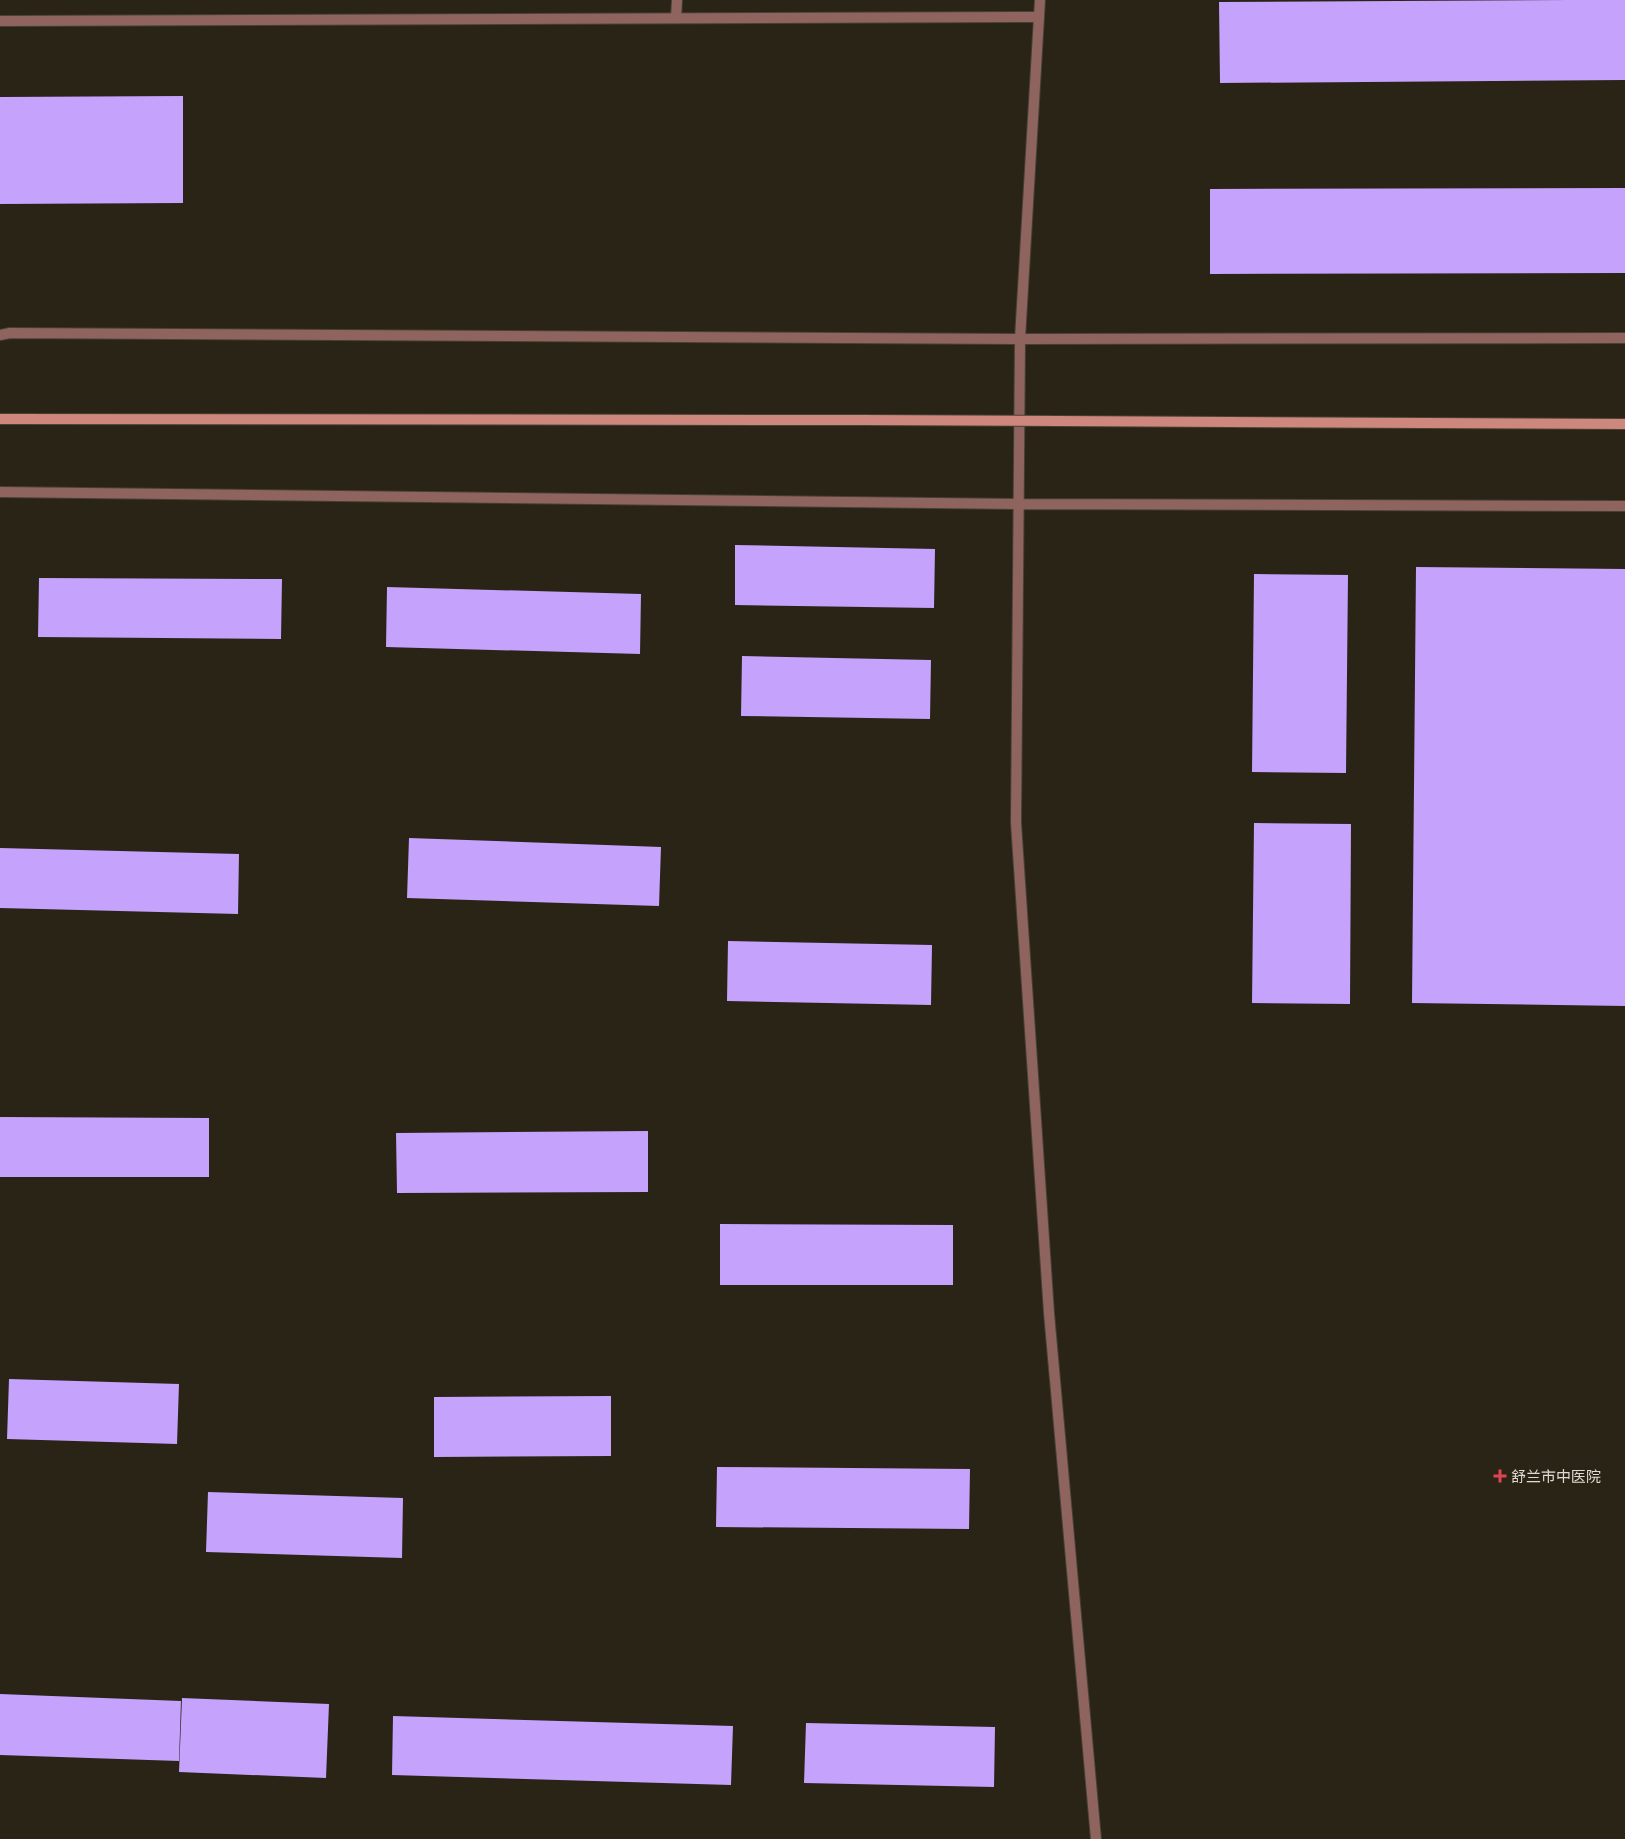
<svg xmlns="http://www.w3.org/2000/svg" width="1625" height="1839" viewBox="0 0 1625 1839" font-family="Arial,'Noto Sans SC',sans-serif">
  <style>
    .building { fill: #c5a2fb }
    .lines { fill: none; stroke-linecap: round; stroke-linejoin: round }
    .service-casing { stroke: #474135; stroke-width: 12 }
    .minor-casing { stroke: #474135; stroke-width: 12 }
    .secondary-casing { stroke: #474135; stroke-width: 12 }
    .service { stroke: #90645e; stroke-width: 10 }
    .minor { stroke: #90645e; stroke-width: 10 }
    .secondary { stroke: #cd877d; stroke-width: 10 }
    .secondary-bridge-casing { stroke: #474135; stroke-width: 12; stroke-linecap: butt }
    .secondary-bridge { stroke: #cd877d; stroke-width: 10 }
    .health-dot { fill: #e0444e; stroke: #2a2417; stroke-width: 2 }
    .labels { text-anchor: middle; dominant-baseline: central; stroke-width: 5; stroke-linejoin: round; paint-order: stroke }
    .poi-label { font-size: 15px; fill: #dfdbd3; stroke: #2a2417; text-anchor: start }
  </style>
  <rect width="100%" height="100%" fill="#2a2417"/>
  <path class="building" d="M1569 0H1625V80L1220 83 1219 2Z
    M183 96V203L0 204V97Z
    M1625 188V273L1210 274V189Z
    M735 545 935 549 934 608 735 605Z
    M1416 567 1625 569V1006L1412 1003Z
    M1254 574 1348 575 1346 773 1252 772Z
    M39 578 282 579 281 639 38 637Z
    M387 587 641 594 640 654 386 647Z
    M742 656 931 660 930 719 741 716Z
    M1254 823 1351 824 1350 1004 1252 1003Z
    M409 838 661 847 659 906 407 898Z
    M0 848 239 854 238 914 0 908Z
    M728 941 932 945 931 1005 727 1001Z
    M0 1117 209 1118V1177H0Z
    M648 1131V1192L397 1193 396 1133Z
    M720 1224 953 1225V1285H720Z
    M9 1379 179 1384 177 1444 7 1439Z
    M611 1396V1456L434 1457V1397Z
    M717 1467 970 1469 969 1529 716 1527Z
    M208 1492 403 1498 402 1558 206 1552Z
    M0 1694 181 1701 179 1761 0 1755Z
    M182 1698 329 1704 326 1778 179 1772Z
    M393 1716 733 1726 731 1785 392 1775Z
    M806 1723 995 1727 994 1787 804 1783Z"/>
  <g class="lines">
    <g class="service-casing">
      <path id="service" d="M676 18 677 0
        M0 21 1039 17"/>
    </g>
    <g class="minor-casing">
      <path id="minor" d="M1040 0 1020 339 1016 823 1049 1313 1096 1839
        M0 335 10 333 1020 339 1625 338
        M0 492 1018 504 1625 506"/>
    </g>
    <g class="secondary-casing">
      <path id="secondary" d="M0 419 862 420"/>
    </g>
    <use href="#service" class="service"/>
    <use href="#minor" class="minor"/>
    <use href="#secondary" class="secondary"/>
    <g class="secondary-bridge-casing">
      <path id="secondary-bridge" d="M862 420 1625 424"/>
    </g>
    <use href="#secondary-bridge" class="secondary-bridge"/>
  </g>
  <path class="health-dot" d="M1497.5 1468.5h5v5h5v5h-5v5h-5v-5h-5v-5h5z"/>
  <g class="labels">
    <g class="poi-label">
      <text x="1511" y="1476">舒兰市中医院</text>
    </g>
  </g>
</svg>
